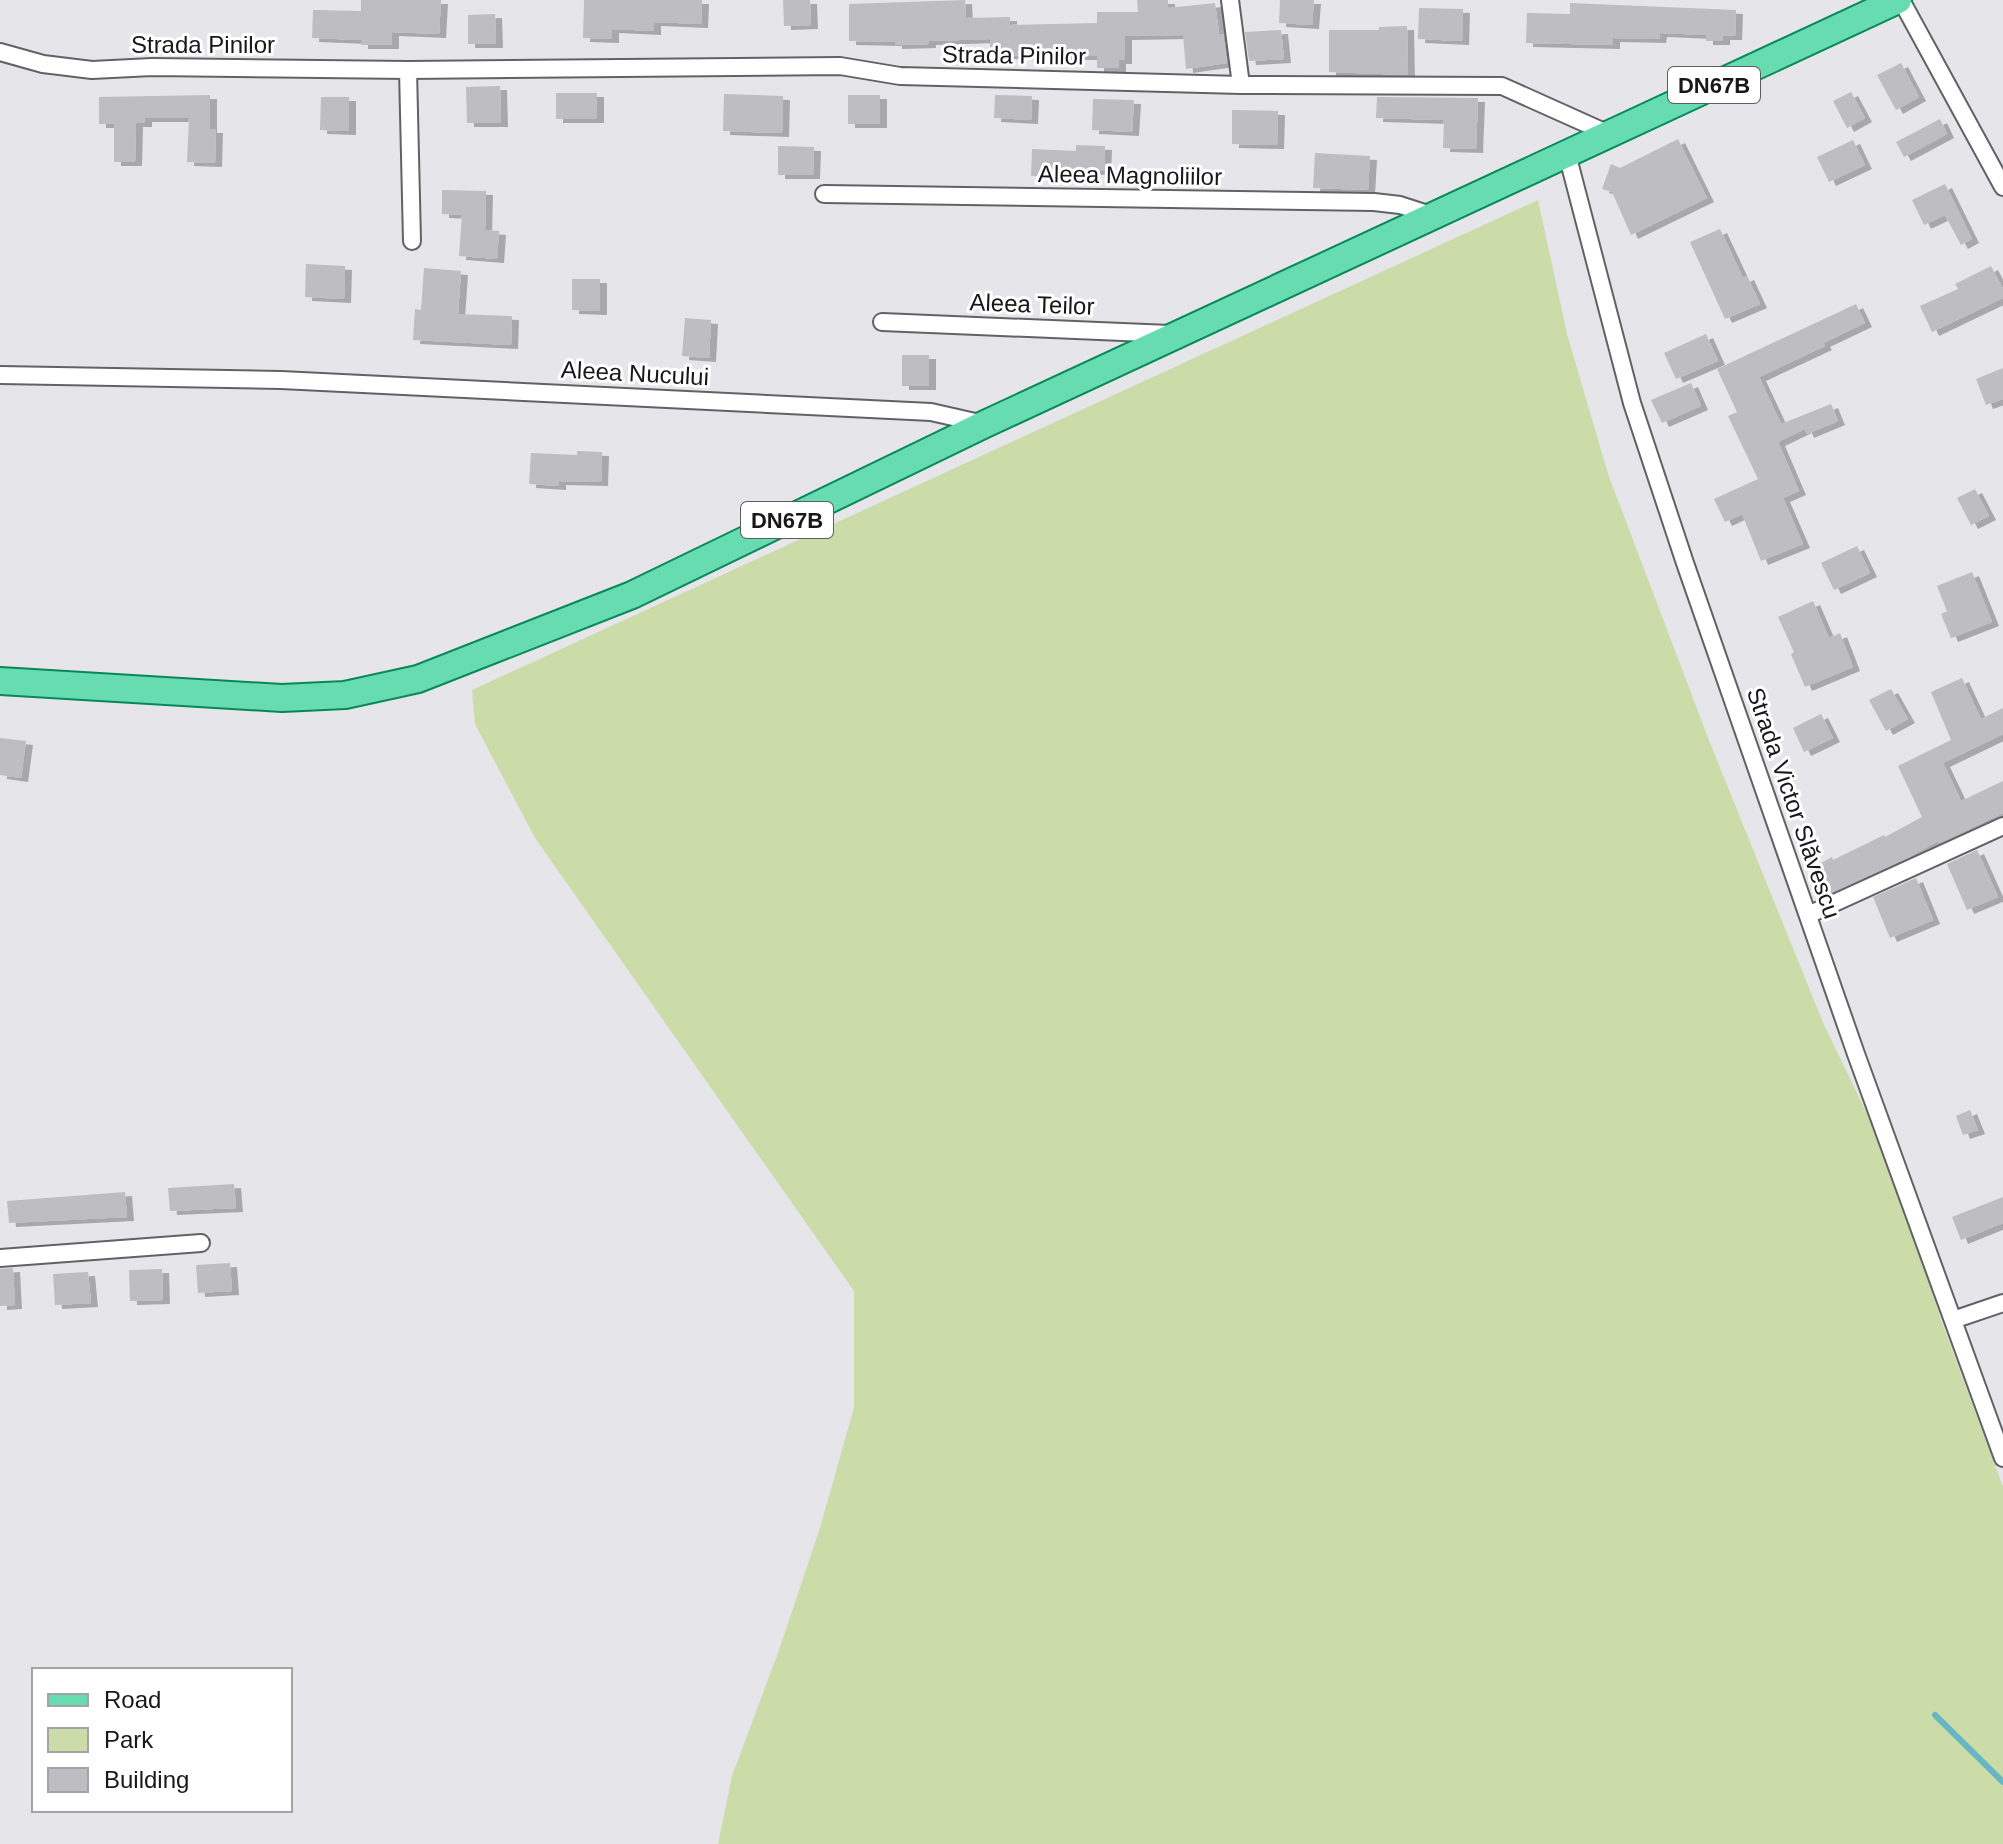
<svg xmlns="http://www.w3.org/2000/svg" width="2003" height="1844" viewBox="0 0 2003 1844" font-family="Arial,sans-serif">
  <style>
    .green { fill: #cbdca8 }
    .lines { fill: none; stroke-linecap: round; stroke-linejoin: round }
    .stream { stroke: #68b6c4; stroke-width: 6 }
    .building { fill: #bebdc2; filter: url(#shadow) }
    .minor-casing { stroke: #626266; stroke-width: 20 }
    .primary-casing { stroke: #08885a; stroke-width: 30 }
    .minor { stroke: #fff; stroke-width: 16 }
    .primary { stroke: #66dcb0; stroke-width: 26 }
    .labels { text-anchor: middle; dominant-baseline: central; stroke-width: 6; stroke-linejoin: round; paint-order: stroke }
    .shield { fill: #fff; stroke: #5d5d5f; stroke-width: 2 }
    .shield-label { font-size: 22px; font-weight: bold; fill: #18181a }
    .street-label { font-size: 24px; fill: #18181a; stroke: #fff }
  </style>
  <defs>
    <filter id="shadow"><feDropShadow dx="7" dy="4" stdDeviation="0" flood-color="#0004"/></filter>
  </defs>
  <rect width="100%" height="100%" fill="#e5e5ea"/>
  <path class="green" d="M1538 200 1567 334 1608 474 1710 743 1824 1025 1893 1167 1941 1320 2003 1487V1844H718L732 1776 778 1653 820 1528 854 1408V1291L535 838 475 724 472 690Z"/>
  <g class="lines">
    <path class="stream" d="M1935 1715 2003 1782"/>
  </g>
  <path class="building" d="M361 0H441L439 34 392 32V45H361V40L312 38 313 10 361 11Z
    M584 0H702L701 24 654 22V31L612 29V39L583 38Z
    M783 0H810L811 25 784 26Z
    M965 0 966 18 1010 17V25L1097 23V12H1138L1137 0H1168V8L1215 3 1219 34H1223L1227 63 1186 69 1183 35 1125 36V60H1119V68H1097V56L990 55V39L929 41V44L895 45V42L849 41V4Z
    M1280 0H1314L1312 25 1279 23Z
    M1570 3 1736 10 1735 36H1723V41H1706V35L1660 33 1659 39 1613 38V45L1526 43 1527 13 1570 14Z
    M1419 8 1463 9 1462 41 1418 39Z
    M495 14 496 44H468V15Z
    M1407 26 1408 75 1329 72V30H1379V27Z
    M1281 30 1284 59 1249 61 1245 32Z
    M1901 63 1919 97 1896 110 1877 75Z
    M500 86 501 123H467L466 87Z
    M1851 92 1865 118 1847 128 1833 101Z
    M556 93H597V119H556Z
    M724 94 783 96 782 133 723 131Z
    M210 95V129H216L215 163 187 162 189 118H145V123H136L135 162H114V124H99V97Z
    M848 95H880V124H848Z
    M995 95 1032 96 1031 120 994 118Z
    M321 97H349V131L320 130Z
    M1377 97 1478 98 1476 149 1443 148 1444 120 1376 118Z
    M1093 99 1134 100 1132 132 1092 130Z
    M1232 110 1278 111 1277 145 1232 144Z
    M1940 119 1947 134 1904 157 1896 142Z
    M1678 139 1707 198 1631 235 1612 192 1602 189 1611 164 1620 168Z
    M1853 140 1865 165 1829 182 1817 157Z
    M1076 145 1105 146 1104 171 1061 170V177L1031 176 1032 149 1076 151Z
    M778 146 814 147 813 175H778Z
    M1315 153 1370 156 1368 190 1313 188Z
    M1945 184 1972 239 1961 245 1945 215 1924 225 1912 200Z
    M442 190 486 191 485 230 499 231 497 259 459 256 462 215 442 214Z
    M1720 229 1743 278 1747 276 1760 304 1725 319 1690 242Z
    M306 264 345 266 344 299 305 297Z
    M1991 266 2003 289V298L1932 332 1920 306 1958 289 1955 284Z
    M424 268 461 271 458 314 512 316 511 345 413 340 415 309 421 310Z
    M572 279H600V311L572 310Z
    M1856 304 1865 323 1823 343 1825 346 1759 377 1781 424 1831 404 1838 421 1807 434 1805 429 1778 442 1799 491 1783 498 1803 544 1761 561 1742 514 1725 522 1714 499 1758 479 1728 416 1737 412 1717 369Z
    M685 318 711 320 709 358 682 356Z
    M1706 334 1718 361 1676 379 1664 353Z
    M902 355H929V386H902Z
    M2003 368V399L1986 405 1976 379Z
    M1691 383 1701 406 1662 423 1651 400Z
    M577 451 602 452 601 482 559 481V486L529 484 531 453 577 455Z
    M1975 489 1989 516 1971 525 1957 498Z
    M1857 546 1870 573 1834 590 1821 563Z
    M1972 572 1992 622 1951 638 1941 614 1947 611 1937 586Z
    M1813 601 1829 638 1840 633 1853 667 1805 687 1791 654 1794 652 1778 617Z
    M1962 678 1981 719 2003 708V734L1943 763 1961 801 2003 781V813L1939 843 1938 841 1909 857 1826 895 1812 868 1832 857 1833 860 1884 835 1885 837 1922 817 1898 766 1951 740 1931 692Z
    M1891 689 1908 719 1886 731 1869 700Z
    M1821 714 1833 738 1804 752 1793 728Z
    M0 738 26 741 21 778 0 775Z
    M1977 850 1998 897 1967 910 1947 864Z
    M1916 878 1933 920 1890 938 1873 897Z
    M1970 1110 1978 1130 1963 1135 1956 1116Z
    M234 1184 236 1208 170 1211 168 1188Z
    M125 1192 127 1217 9 1223 7 1201Z
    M2003 1197V1223L1961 1240 1952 1217Z
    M230 1263 232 1291 198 1293 196 1265Z
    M13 1268 15 1305 0 1306V1269Z
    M162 1269 163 1300 130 1301 129 1270Z
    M88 1272 91 1303 55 1305 53 1274Z"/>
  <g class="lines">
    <g class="minor-casing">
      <path id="minor" d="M1230 0 1241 85
        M1901 0 2003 187
        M0 52 43 64 92 70 152 67 408 70 840 66 900 76 1241 85 1502 86 1609 134
        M408 70 412 241
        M1567 154 1632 403 1685 563 1856 1054 2003 1458
        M824 194 1374 202 1400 205 1434 216
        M882 322 1170 334
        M0 375 281 380 931 412 984 424
        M1808 915 2003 826
        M0 1258 201 1243
        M1953 1320 2003 1303"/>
    </g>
    <g class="primary-casing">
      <path id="primary" d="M0 681 282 698 345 695 418 679 632 595 985 424 1898 0"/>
    </g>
    <use href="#minor" class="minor"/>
    <use href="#primary" class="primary"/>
  </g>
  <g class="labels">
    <g class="shield">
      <rect x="1668" y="67" width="92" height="36" rx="6"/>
      <rect x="741" y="502" width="92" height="36" rx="6"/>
    </g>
    <g class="shield-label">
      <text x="1714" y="85">DN67B</text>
      <text x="787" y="520">DN67B</text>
    </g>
    <g class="street-label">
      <text x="203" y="44">Strada Pinilor</text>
      <text transform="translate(1014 55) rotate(1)">Strada Pinilor</text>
      <text transform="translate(1130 175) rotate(1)">Aleea Magnoliilor</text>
      <text transform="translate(1032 304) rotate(2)">Aleea Teilor</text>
      <text transform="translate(635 373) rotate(3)">Aleea Nucului</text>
      <text transform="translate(1794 803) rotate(71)">Strada Victor Slăvescu</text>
    </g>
  </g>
  <rect x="32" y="1668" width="260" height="144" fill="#ffffff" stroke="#a3a3a3" stroke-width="2"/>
  <rect x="48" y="1694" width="40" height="12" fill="#66dcb0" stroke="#a3a3a3" stroke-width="2"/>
  <text x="104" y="1708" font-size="24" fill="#18181a">Road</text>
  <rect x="48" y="1728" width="40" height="24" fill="#cbdca8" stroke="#a3a3a3" stroke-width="2"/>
  <text x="104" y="1748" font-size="24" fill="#18181a">Park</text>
  <rect x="48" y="1768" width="40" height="24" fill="#bebdc2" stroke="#a3a3a3" stroke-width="2"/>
  <text x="104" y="1788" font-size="24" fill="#18181a">Building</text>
</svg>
